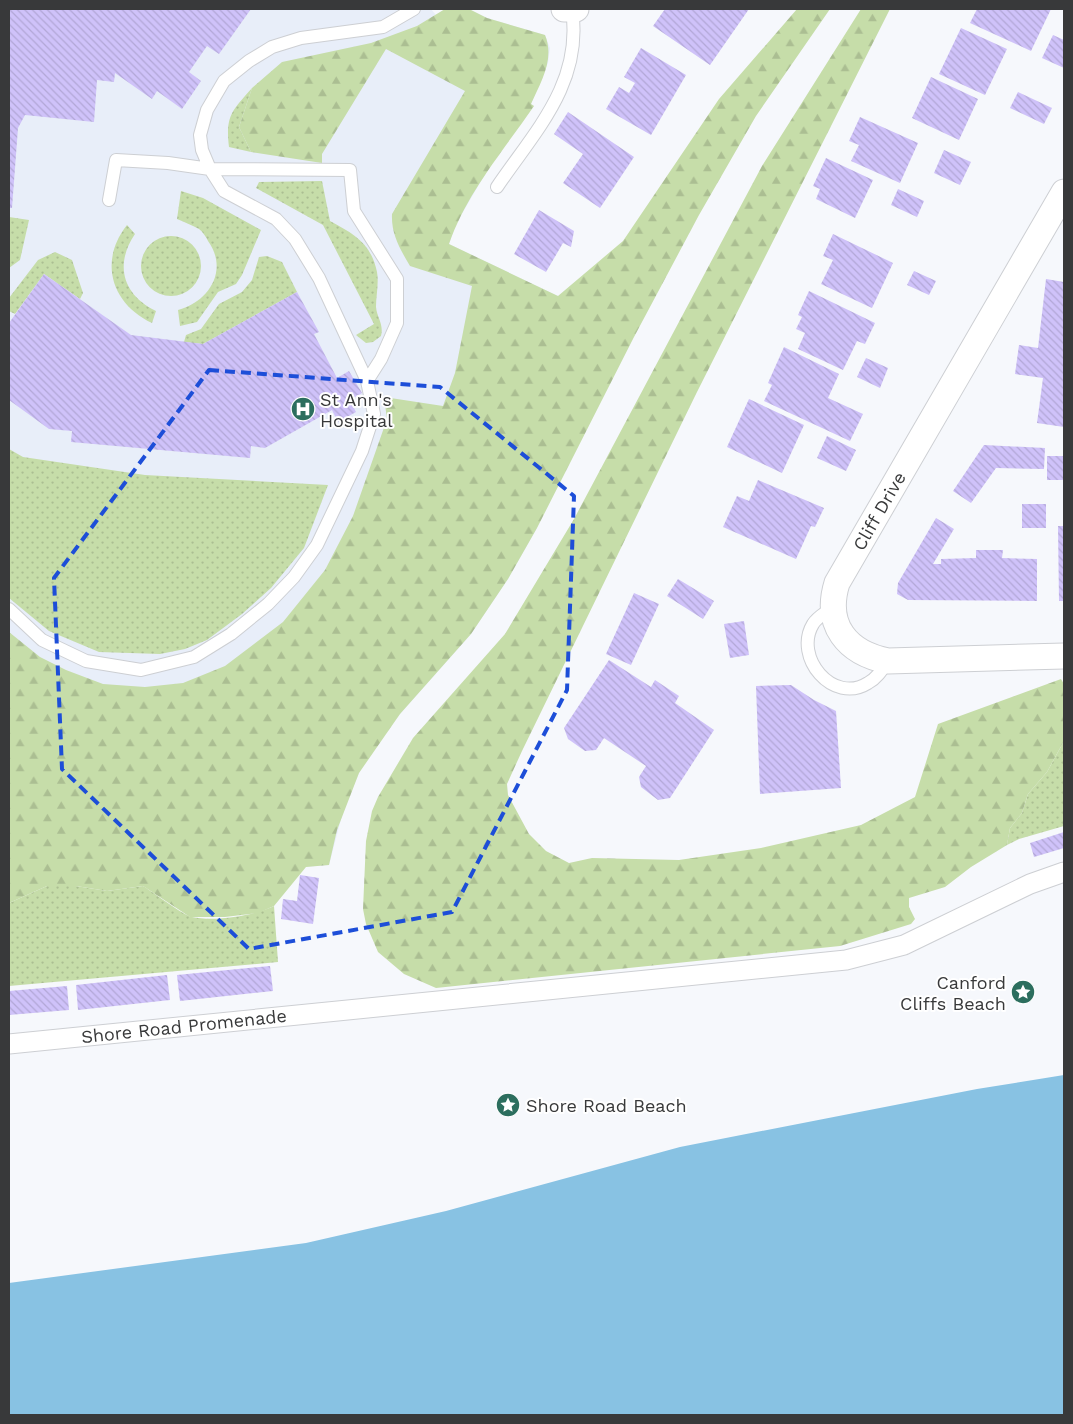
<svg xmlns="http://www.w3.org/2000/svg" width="1073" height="1424" viewBox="0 0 1073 1424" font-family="'Work Sans',sans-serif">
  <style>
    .built { fill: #e8eef9 }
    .grass { fill: url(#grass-dots) }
    .forest { fill: url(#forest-firs) }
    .water { fill: #88c2e3 }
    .building { fill: url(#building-back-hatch) }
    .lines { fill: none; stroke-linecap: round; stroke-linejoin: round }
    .service-casing { stroke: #cdcfd3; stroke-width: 14 }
    .pedestrian-casing { stroke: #cdcfd3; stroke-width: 21 }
    .minor-casing { stroke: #cdcfd3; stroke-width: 27 }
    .service { stroke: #fff; stroke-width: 12 }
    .pedestrian { stroke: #fff; stroke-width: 19 }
    .minor { stroke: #fff; stroke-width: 25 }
    .marked { fill: none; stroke: #1d4ed8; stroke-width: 4; stroke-dasharray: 10 6; stroke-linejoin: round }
    .labels { text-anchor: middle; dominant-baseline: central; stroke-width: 4; stroke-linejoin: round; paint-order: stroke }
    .poi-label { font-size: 18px; fill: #38393a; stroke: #fff; text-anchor: start }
    .street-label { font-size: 18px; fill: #38393a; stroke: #fff }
  </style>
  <defs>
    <pattern id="grass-dots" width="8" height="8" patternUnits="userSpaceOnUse" patternTransform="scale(1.25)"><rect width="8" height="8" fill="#c6dda9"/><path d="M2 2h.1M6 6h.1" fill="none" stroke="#abbe92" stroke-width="1.8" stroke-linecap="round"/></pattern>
    <pattern id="forest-firs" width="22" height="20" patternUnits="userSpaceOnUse" patternTransform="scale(1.25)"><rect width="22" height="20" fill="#c6dda9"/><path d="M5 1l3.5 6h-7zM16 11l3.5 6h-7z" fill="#abbe92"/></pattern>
    <pattern id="building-back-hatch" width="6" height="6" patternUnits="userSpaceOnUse" patternTransform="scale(1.25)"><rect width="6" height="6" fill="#cfc2f9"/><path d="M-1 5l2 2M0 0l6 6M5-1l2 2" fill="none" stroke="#b2a7d6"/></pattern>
  </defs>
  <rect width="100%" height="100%" fill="#f6f8fc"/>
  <path class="built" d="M9 9H431L436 15 445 9H469L487 18 545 35 550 48 548 63 531 104 534 106 491 164 456 224 449 244 558 296 537 528 508 579 471 634 400 714 368 756 359 773 344 808 329 865 9 889Z"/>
  <path class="grass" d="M252 88 239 127 251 152 229 147C225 115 233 110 252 88Z
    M322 181 330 221C354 234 371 243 377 272 379 283 376 296 376 307 377 318 384 324 381 336L373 342 366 343 356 335 374 324 323 225 256 188 259 182Z
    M181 191 203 198 261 230 242 275 236 284 218 292 197 322 180 326 178 310C209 302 229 270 208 241 206 237 203 232 199 229 192 225 184 222 177 219Z
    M9 217 29 220 20 260 9 268Z
    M127 225 135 234C114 265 123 295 156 311L152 323C112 304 98 262 127 225Z
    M141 266a30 30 0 1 1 60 0a30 30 0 1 1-60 0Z
    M55 252 72 260 83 293 80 299 44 274 15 314 9 311V298L38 260Z
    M267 256 282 262 297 292 203 344 184 342 186 335 201 329 219 304 242 292 252 280 259 257Z
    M9 449 23 457 145 475 328 485 304 548 271 588 242 614 207 640 185 649 160 654 99 652 49 631 9 598Z
    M1064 741V826L1019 839 1007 845 1010 828 1022 813 1028 794 1047 772Z
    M47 886H76L107 891 143 886C153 892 183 915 192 917 215 922 253 916 274 906L278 962 9 986V903Z"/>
  <path class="forest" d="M445 9H469L487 18 545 35C555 59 541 82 531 104L534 106C504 150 467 192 449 244L558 296 623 241 719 99 797 9H830L756 116 699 215 634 337 537 528 508 579 471 634 400 714 359 773 337 830 329 865 306 867 274 906 258 913 225 917H190L143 886 107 891 76 886H47L9 903V632L40 657 66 670 103 684 145 687 183 683 225 666 283 622 325 570 353 516 387 419 384 397 443 406 455 373 472 286 410 266C400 249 391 234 392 214L465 91 386 49 322 154V163L251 152 239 127 252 88 282 62 371 43 417 26Z
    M861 9H890L697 392 522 751 507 784 508 795 529 834 546 851 569 863 592 858 679 860 761 848 861 825 915 797 938 724 1061 679 1064 684V741L1047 772 1028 794 1022 813 1010 828 1007 845 971 867 945 887 909 898V907L915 919 911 924 840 946 436 988 404 974 378 952 366 924 363 909 366 841 372 811 378 797 413 738 505 634 574 519 762 166Z"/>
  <path class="water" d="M1064 1075V1415H9V1283L306 1243 446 1211 680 1147 977 1089Z"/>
  <path class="building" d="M9 9H251L219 54 207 46 189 72 201 81 182 109 157 91 152 99 115 73 114 82 97 80 94 122 25 115 18 128 12 208H9Z
    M665 9H749L710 65 653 26Z
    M977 9H1051L1031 51 970 23Z
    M961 28 1007 49 985 95 939 74Z
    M1053 35 1064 40V68L1042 58Z
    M641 48 686 75 651 135 606 109 619 87 629 93 635 83 624 77Z
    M931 77 978 99 959 140 912 118Z
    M1018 92 1052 108 1044 124 1010 108Z
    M568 112 634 157 600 208 563 183 583 154 554 134Z
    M860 117 918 143 900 183 851 161 859 145 849 141Z
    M944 150 971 162 960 185 934 173Z
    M826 158 873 180 855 218 816 199 820 189 813 186Z
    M898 189 924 201 917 217 891 205Z
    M539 210 574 231 571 247 563 243 546 272 514 254Z
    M833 234 893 263 872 308 821 284 833 260 823 256Z
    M914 271 936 281 929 295 907 285Z
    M44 274 131 335 203 344 297 292 319 332 314 334 337 378 349 371 362 393 350 400 356 412 338 422 332 410 265 448 251 446 250 458 71 442 72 431 49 429 9 400V323Z
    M1046 279 1064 282V427L1037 423 1043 378 1015 374 1019 345 1038 348Z
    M809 291 875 323 865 344 857 341 843 370 798 349 805 333 796 329 802 317 798 315Z
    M784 347 839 374 828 398 863 414 850 441 764 401 772 385 768 383Z
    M866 358 888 368 880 388 857 377Z
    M749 399 804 425 782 473 727 447Z
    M827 436 856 450 846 471 817 458Z
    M984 445 1045 448 1044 469 996 468 971 503 953 491Z
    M1047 456H1064V480H1047Z
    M758 480 824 508 815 527 811 526 796 559 723 527 737 496 749 501Z
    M1022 504H1046V528H1022Z
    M936 518 954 529 933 564H941V559L976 558V550H1003L1002 558 1037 559V601L908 600 897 594 898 583Z
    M1058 526H1064V601H1059Z
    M678 579 714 601 703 619 667 596Z
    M634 593 659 604 631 665 606 654Z
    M744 621 749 655 730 658 724 624Z
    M609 660 651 687 655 680 679 696 675 703 714 730 670 798 658 800 641 787 639 777 646 766 604 738 596 750 585 751 568 739 564 728Z
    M791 685 814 700 836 711 841 788 760 794 756 686Z
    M1064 832V848L1034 857 1030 843Z
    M300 875 319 878 313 924 281 919 283 899 297 901Z
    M270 966 273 991 180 1001 177 975Z
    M167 975 170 1000 78 1010 76 985Z
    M67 986 69 1010 9 1015V991Z"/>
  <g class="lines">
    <g class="service-casing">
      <path id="service" d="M497 187C535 131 583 83 572 10
        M109 200 116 160 168 163 210 169 350 170 354 211 397 279V323L381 359 367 381
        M833 607C827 612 817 617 813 624 793 657 833 705 868 683 877 678 882 670 888 661
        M9 609 42 640 86 661 141 670 194 657 231 634 268 604 294 577 317 545 362 451 374 414 367 381 319 278 295 239 276 219 224 191 210 169 202 150 200 135 207 110 224 81 249 61 272 47 301 38 383 27 414 9"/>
    </g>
    <g class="pedestrian-casing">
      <path id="pedestrian" d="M9 1044 846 960 904 945 1030 884 1064 872"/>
    </g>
    <g class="minor-casing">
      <path id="minor" d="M564 9H576
        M1064 192 837 583C824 625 847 653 888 661L1064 656"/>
    </g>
    <use href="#service" class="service"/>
    <use href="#pedestrian" class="pedestrian"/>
    <use href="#minor" class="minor"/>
  </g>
  <path class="marked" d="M209 370 440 387 574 496 567 690 452 912 249 949 62 769 54 578Z"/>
  <defs>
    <g id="hospital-disc" transform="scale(1.25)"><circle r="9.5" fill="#2c6e5e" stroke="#fff"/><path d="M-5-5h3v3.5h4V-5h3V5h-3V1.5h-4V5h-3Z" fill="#fff"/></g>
    <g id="sight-disc" transform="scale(1.25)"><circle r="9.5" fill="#2c6e5e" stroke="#fff"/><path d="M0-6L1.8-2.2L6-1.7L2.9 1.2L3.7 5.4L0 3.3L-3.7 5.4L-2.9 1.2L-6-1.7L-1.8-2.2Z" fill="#fff"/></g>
  </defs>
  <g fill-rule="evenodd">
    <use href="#hospital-disc" x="303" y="409"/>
    <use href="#sight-disc" x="1023" y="992"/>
    <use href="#sight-disc" x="508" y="1105"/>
  </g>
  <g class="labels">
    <g class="poi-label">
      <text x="320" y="399">St Ann's<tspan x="320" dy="21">Hospital</tspan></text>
      <text x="1006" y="982" text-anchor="end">Canford<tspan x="1006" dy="21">Cliffs Beach</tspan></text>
      <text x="526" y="1105">Shore Road Beach</text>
    </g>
    <g class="street-label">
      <text transform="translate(879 511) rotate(-60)">Cliff Drive</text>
      <text transform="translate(184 1026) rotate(-6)">Shore Road Promenade</text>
    </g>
  </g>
  <rect width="1073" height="1424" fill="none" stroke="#38393a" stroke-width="20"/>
</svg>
